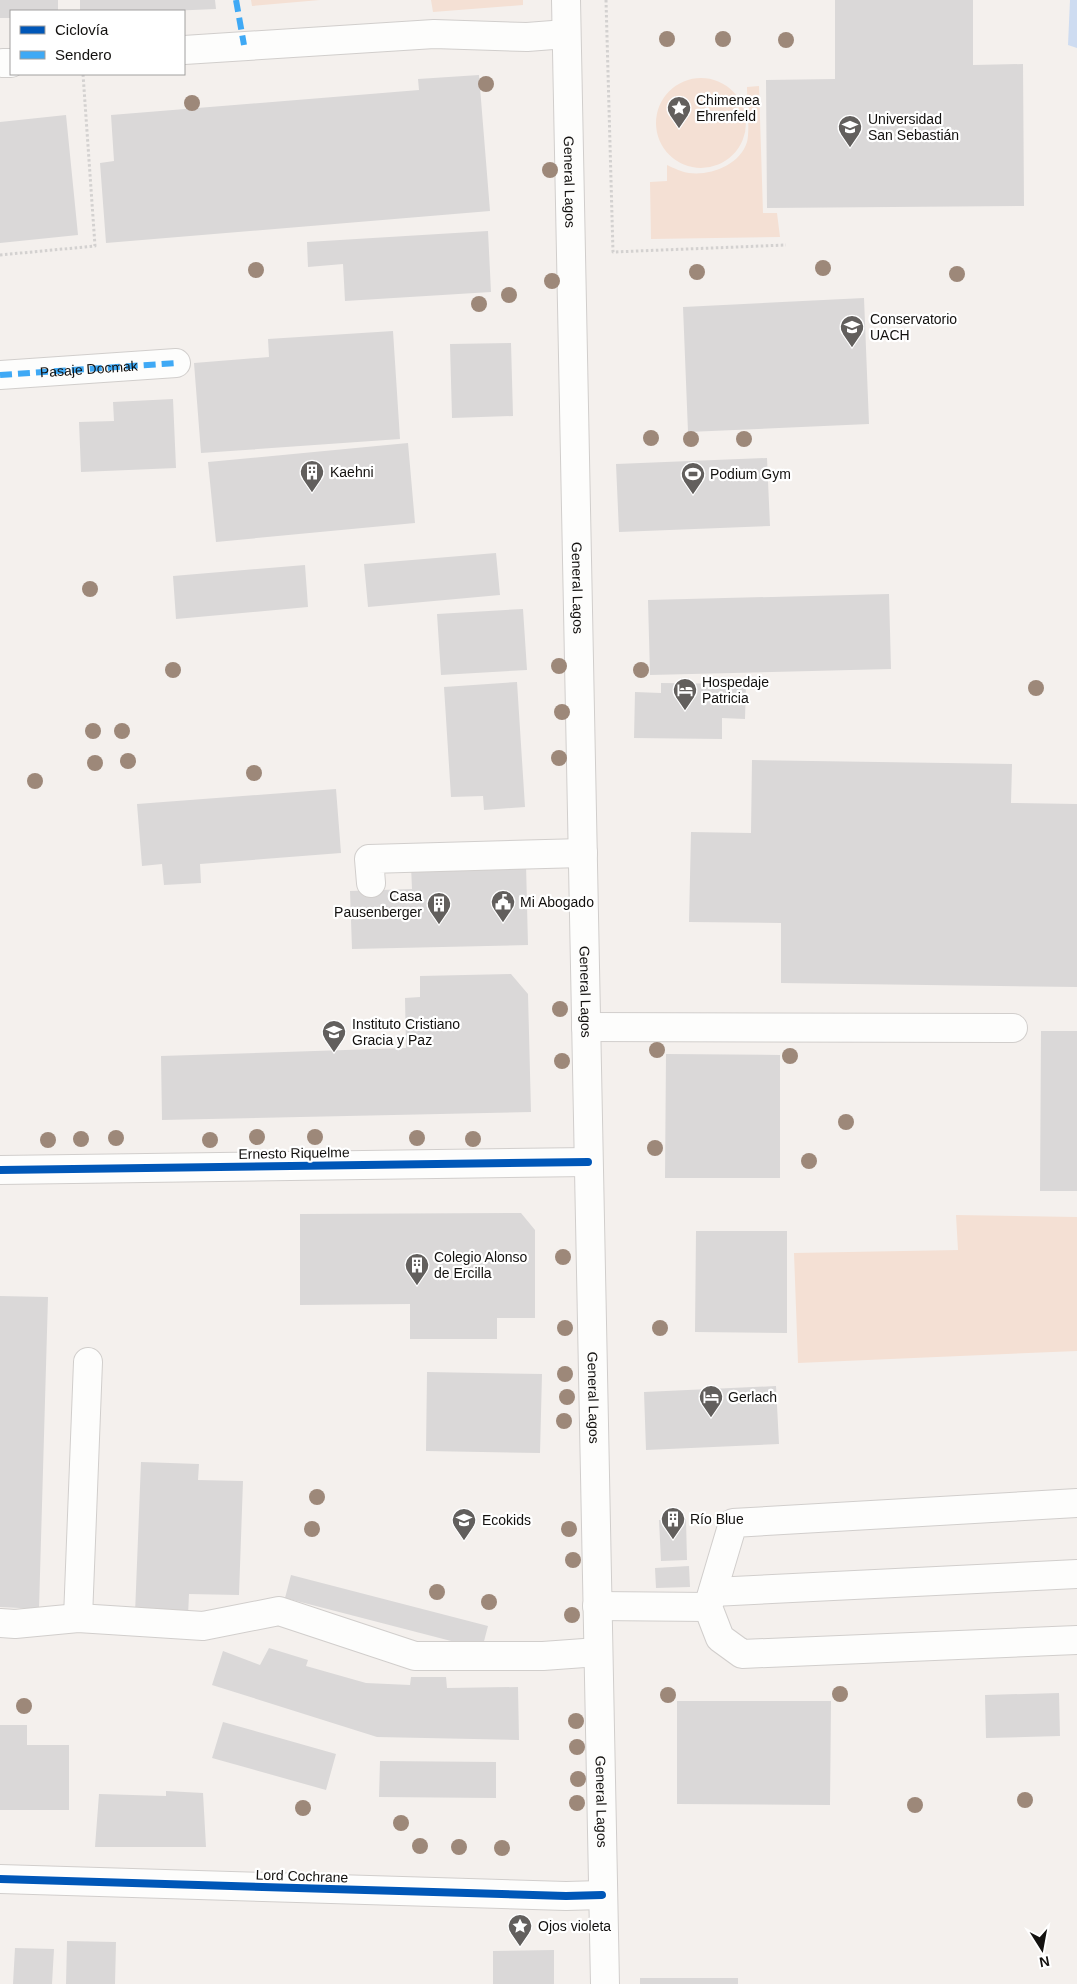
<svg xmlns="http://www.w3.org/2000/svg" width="1077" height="1984" viewBox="0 0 1077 1984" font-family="Helvetica,sans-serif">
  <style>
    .green { fill: #f4e0d4 }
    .water { fill: #cedcf1 }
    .building { fill: #dad8d8 }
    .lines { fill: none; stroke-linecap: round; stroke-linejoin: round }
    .minor-casing { stroke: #d1cecc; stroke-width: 30 }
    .major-casing { stroke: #d1cecc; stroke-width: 30 }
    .path { stroke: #d3d1d0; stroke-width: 3; stroke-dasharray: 2.5 2.5; stroke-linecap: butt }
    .minor { stroke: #fdfdfc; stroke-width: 28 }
    .major { stroke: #fdfdfc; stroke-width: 28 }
    .quiet { stroke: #3fa9f5; stroke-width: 6; stroke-dasharray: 12 6; stroke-linecap: butt }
    .cycleway-casing { stroke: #fff; stroke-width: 11 }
    .cycleway { stroke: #0057b8; stroke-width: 8 }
    .tree { fill: #9d8879 }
    .labels { text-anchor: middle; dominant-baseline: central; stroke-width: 4.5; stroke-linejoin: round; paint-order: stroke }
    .poi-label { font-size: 14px; fill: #13110f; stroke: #fff; text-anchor: start }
    .street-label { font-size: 14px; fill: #13110f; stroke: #fff }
  </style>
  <rect width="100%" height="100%" fill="#f4f0ed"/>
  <path class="green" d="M251 0H320L252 6Z
    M431 0H523V5L433 12Z
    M656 123a45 45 0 1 1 90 0a45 45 0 1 1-90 0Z
    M759 86 763 213H777L780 237 651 239 650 182 667 181V165C674 168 681 172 689 173 710 176 740 165 747 142 750 132 747 99 747 87Z
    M956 1215 1077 1217V1351L798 1363 794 1253 958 1250Z"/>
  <path class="water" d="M1070 0H1077V48L1068 45Z"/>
  <path class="building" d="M0 0H58V11H11V18H0Z
    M80 0H215L216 9 169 11H80Z
    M835 0H973V65L1023 64 1024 206 767 208 766 80 835 79Z
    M479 75 490 211 106 243 100 163 114 161 111 115 419 90 418 79Z
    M66 115 78 235 0 243V122Z
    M488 231 491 292 345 301 343 264 308 267 307 242Z
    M864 298 869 424 688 432 683 307Z
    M393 331 400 439 201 453 194 363 269 357 268 339Z
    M511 343 513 416 452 418 450 344Z
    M173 399 176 468 81 472 79 422 114 421 113 402Z
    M408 443 415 523 216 542 208 462Z
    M767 458 770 526 619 532 616 464Z
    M496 553 500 595 368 607 364 564Z
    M305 565 308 607 176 619 173 576Z
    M889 594 891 669 650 675 648 600Z
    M523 609 527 670 441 675 437 614Z
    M517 682 525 807 484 810 483 796 451 797 444 687Z
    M661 683 746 684 745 719 722 718V739L634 738 635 692 661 693Z
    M752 760 1012 764 1011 803 1077 804V987L781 983V923L689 922 691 832 751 833Z
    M336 789 341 853 200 864 201 883 164 885 162 864 142 866 137 804Z
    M526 864 528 945 352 949 350 891 412 889 411 866Z
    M511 974 528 994 531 1112 162 1120 161 1056 406 1048 405 998 420 997V976Z
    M1041 1031H1077V1191H1040Z
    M666 1054 780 1055V1178H665Z
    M521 1213 535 1230V1318H497V1339H410V1304L300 1305V1214Z
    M696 1231H787V1333L695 1332Z
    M0 1296 48 1297 39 1609 0 1607Z
    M427 1372 542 1374 540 1453 426 1451Z
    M776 1386 779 1444 646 1450 644 1392Z
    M141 1462 199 1464 198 1480 243 1481 239 1595 189 1594 188 1616 135 1614Z
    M686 1519 687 1560 661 1561 659 1520Z
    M689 1566 690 1587 656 1588 655 1568Z
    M291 1575 488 1626 482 1649 285 1598Z
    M269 1648 308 1660 306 1666 366 1683 410 1685 411 1677H446L447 1688 518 1687 519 1740 377 1737 212 1685 223 1651 260 1665Z
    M1059 1693 1060 1736 986 1738 985 1695Z
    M677 1701H831L830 1805 677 1804Z
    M223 1722 336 1754 326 1790 212 1758Z
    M0 1725H27V1745H69V1810H0Z
    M380 1761 496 1762V1798L379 1797Z
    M166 1791 203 1793 206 1847H95L99 1794 166 1796Z
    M67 1941 116 1942 115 1984H66Z
    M15 1948 54 1949 52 1984H13Z
    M554 1950V1984H493V1951Z
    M640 1978H738V1984H640Z"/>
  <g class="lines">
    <g class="minor-casing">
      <g id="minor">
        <path d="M184 50 434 34 527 37 566 34"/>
        <path d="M3 63H11"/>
        <path id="s1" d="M0 375 176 363"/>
        <path d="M371 883 369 859 583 853"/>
        <path d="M586 1027 1013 1028"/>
        <path d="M0 1170 588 1162"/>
        <path d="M1077 1503 733 1523 708 1607 720 1638 742 1654 1077 1640"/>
        <path d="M713 1592 1077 1574"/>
        <path d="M597 1606 708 1607"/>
        <path d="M78 1618 88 1362"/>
        <path d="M0 1623 15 1624 78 1618 203 1626 279 1611 415 1656H543L598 1652"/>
        <path d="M0 1879 566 1896 602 1895"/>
      </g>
    </g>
    <g class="major-casing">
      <g id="major">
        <path id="s2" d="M566 0 605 1984"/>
      </g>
    </g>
    <path class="path" d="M606 0 613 252 786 245
      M0 255 95 246 83 74"/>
    <use href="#minor" class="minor"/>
    <use href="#major" class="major"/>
    <path class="quiet" d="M236 0 244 45
      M0 375 176 363"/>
    <g class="cycleway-casing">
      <path id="cycleway" d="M0 1170 588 1162
        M0 1879 566 1896 602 1895"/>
    </g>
    <use href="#cycleway" class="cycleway"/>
  </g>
  <g class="tree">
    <circle cx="667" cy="39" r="8"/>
    <circle cx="723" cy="39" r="8"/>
    <circle cx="786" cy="40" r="8"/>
    <circle cx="486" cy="84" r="8"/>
    <circle cx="192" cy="103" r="8"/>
    <circle cx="550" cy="170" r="8"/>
    <circle cx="823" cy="268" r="8"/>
    <circle cx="256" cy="270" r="8"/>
    <circle cx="697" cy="272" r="8"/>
    <circle cx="957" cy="274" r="8"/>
    <circle cx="552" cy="281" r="8"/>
    <circle cx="509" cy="295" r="8"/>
    <circle cx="479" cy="304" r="8"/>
    <circle cx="651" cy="438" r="8"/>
    <circle cx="691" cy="439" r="8"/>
    <circle cx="744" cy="439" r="8"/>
    <circle cx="90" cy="589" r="8"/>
    <circle cx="559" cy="666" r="8"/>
    <circle cx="173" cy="670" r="8"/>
    <circle cx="641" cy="670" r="8"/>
    <circle cx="1036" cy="688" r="8"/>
    <circle cx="562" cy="712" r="8"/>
    <circle cx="93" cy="731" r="8"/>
    <circle cx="122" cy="731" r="8"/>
    <circle cx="559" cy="758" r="8"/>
    <circle cx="128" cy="761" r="8"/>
    <circle cx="95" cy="763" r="8"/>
    <circle cx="254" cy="773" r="8"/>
    <circle cx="35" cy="781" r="8"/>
    <circle cx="560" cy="1009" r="8"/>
    <circle cx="657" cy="1050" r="8"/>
    <circle cx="790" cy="1056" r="8"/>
    <circle cx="562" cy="1061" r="8"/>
    <circle cx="846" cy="1122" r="8"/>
    <circle cx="257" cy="1137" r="8"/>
    <circle cx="315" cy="1137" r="8"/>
    <circle cx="116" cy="1138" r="8"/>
    <circle cx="417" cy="1138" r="8"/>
    <circle cx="81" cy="1139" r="8"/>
    <circle cx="473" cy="1139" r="8"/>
    <circle cx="48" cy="1140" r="8"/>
    <circle cx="210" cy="1140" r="8"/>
    <circle cx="655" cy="1148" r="8"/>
    <circle cx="809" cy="1161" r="8"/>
    <circle cx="563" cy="1257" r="8"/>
    <circle cx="565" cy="1328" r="8"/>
    <circle cx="660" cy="1328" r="8"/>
    <circle cx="565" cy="1374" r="8"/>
    <circle cx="567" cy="1397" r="8"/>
    <circle cx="564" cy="1421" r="8"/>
    <circle cx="317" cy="1497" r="8"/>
    <circle cx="312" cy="1529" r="8"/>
    <circle cx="569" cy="1529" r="8"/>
    <circle cx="573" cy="1560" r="8"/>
    <circle cx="437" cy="1592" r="8"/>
    <circle cx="489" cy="1602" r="8"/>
    <circle cx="572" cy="1615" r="8"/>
    <circle cx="840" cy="1694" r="8"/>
    <circle cx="668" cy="1695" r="8"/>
    <circle cx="24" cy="1706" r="8"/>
    <circle cx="576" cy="1721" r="8"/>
    <circle cx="577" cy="1747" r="8"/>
    <circle cx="578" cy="1779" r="8"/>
    <circle cx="1025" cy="1800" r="8"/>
    <circle cx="577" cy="1803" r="8"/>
    <circle cx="915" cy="1805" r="8"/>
    <circle cx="303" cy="1808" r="8"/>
    <circle cx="401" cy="1823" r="8"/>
    <circle cx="420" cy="1846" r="8"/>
    <circle cx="459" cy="1847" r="8"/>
    <circle cx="502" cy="1848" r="8"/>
  </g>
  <defs>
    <g id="sight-pin" transform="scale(1.25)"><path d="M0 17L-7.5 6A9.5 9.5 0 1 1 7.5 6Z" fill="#625f5d" stroke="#fff"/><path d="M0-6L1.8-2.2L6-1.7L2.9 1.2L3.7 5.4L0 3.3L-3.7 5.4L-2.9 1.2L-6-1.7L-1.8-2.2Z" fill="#fff"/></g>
    <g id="university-pin" transform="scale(1.25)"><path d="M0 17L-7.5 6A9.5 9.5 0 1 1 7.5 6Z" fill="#625f5d" stroke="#fff"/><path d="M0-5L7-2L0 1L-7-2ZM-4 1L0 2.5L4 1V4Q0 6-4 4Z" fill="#fff"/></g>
    <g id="building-pin" transform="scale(1.25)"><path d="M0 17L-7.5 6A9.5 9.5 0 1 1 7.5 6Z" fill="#625f5d" stroke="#fff"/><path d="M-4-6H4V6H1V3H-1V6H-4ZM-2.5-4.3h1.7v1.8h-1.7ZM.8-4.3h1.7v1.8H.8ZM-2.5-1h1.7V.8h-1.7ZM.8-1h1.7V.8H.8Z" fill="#fff"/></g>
    <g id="stadium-pin" transform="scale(1.25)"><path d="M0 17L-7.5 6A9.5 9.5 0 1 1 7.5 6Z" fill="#625f5d" stroke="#fff"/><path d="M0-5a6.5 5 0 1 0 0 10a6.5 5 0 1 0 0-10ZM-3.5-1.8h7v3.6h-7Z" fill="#fff"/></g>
    <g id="hotel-pin" transform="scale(1.25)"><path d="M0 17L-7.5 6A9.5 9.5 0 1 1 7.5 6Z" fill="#625f5d" stroke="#fff"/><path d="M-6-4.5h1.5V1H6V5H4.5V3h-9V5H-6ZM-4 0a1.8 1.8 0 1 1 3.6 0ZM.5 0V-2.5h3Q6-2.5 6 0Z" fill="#fff"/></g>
    <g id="civic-pin" transform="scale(1.25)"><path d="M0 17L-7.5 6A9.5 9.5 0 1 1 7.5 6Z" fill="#625f5d" stroke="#fff"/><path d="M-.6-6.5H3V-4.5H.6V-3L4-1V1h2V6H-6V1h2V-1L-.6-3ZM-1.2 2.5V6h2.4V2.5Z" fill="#fff"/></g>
    <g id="school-pin" transform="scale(1.25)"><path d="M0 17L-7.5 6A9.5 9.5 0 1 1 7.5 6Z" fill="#625f5d" stroke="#fff"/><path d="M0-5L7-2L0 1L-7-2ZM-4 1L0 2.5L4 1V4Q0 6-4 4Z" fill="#fff"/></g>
  </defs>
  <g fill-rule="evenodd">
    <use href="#sight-pin" x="679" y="108"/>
    <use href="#university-pin" x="850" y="127"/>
    <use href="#university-pin" x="852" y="327"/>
    <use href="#building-pin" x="312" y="472"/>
    <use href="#stadium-pin" x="693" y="474"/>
    <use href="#hotel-pin" x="685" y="690"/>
    <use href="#civic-pin" x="503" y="902"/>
    <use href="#building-pin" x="439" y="904"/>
    <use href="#school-pin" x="334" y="1032"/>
    <use href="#building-pin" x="417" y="1265"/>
    <use href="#hotel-pin" x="711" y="1397"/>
    <use href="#building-pin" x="673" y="1519"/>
    <use href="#school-pin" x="464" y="1520"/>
    <use href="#sight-pin" x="520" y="1926"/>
  </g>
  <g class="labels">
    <g class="poi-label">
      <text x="696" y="100">Chimenea<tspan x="696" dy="16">Ehrenfeld</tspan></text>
      <text x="868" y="119">Universidad<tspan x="868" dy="16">San Sebastián</tspan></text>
      <text x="870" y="319">Conservatorio<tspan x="870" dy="16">UACH</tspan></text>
      <text x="330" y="472">Kaehni</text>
      <text x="710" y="474">Podium Gym</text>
      <text x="702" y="682">Hospedaje<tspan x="702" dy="16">Patricia</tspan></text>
      <text x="422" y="896" text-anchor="end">Casa<tspan x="422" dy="16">Pausenberger</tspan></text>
      <text x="520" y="902">Mi Abogado</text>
      <text x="352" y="1024">Instituto Cristiano<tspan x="352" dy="16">Gracia y Paz</tspan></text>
      <text x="434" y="1257">Colegio Alonso<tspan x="434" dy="16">de Ercilla</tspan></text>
      <text x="728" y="1397">Gerlach</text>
      <text x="690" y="1519">Río Blue</text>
      <text x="482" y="1520">Ecokids</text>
      <text x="538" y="1926">Ojos violeta</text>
    </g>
    <g class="street-label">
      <text stroke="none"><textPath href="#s2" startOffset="182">General Lagos</textPath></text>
      <text stroke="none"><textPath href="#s1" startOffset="89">Pasaje Docmak</textPath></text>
      <text stroke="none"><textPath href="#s2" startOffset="588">General Lagos</textPath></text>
      <text stroke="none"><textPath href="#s2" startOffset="992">General Lagos</textPath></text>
      <text transform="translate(294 1153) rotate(-1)">Ernesto Riquelme</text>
      <text stroke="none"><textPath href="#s2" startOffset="1398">General Lagos</textPath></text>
      <text stroke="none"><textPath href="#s2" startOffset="1802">General Lagos</textPath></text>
      <text transform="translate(302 1876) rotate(2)">Lord Cochrane</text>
    </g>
  </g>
  <rect x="10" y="10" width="175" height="65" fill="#ffffff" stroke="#a1a09f"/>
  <rect x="20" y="26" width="25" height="8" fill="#0057b8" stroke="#a1a09f"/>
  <text x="55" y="35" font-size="15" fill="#13110f">Ciclovía</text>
  <rect x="20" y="51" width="25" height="8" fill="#3fa9f5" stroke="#a1a09f"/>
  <text x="55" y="60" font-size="15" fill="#13110f">Sendero</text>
  <g transform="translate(1042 1949) rotate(169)" stroke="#ffffff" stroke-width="4" paint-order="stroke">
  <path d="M0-4L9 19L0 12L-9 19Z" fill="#13110f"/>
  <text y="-8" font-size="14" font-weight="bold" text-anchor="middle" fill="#13110f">N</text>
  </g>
</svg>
